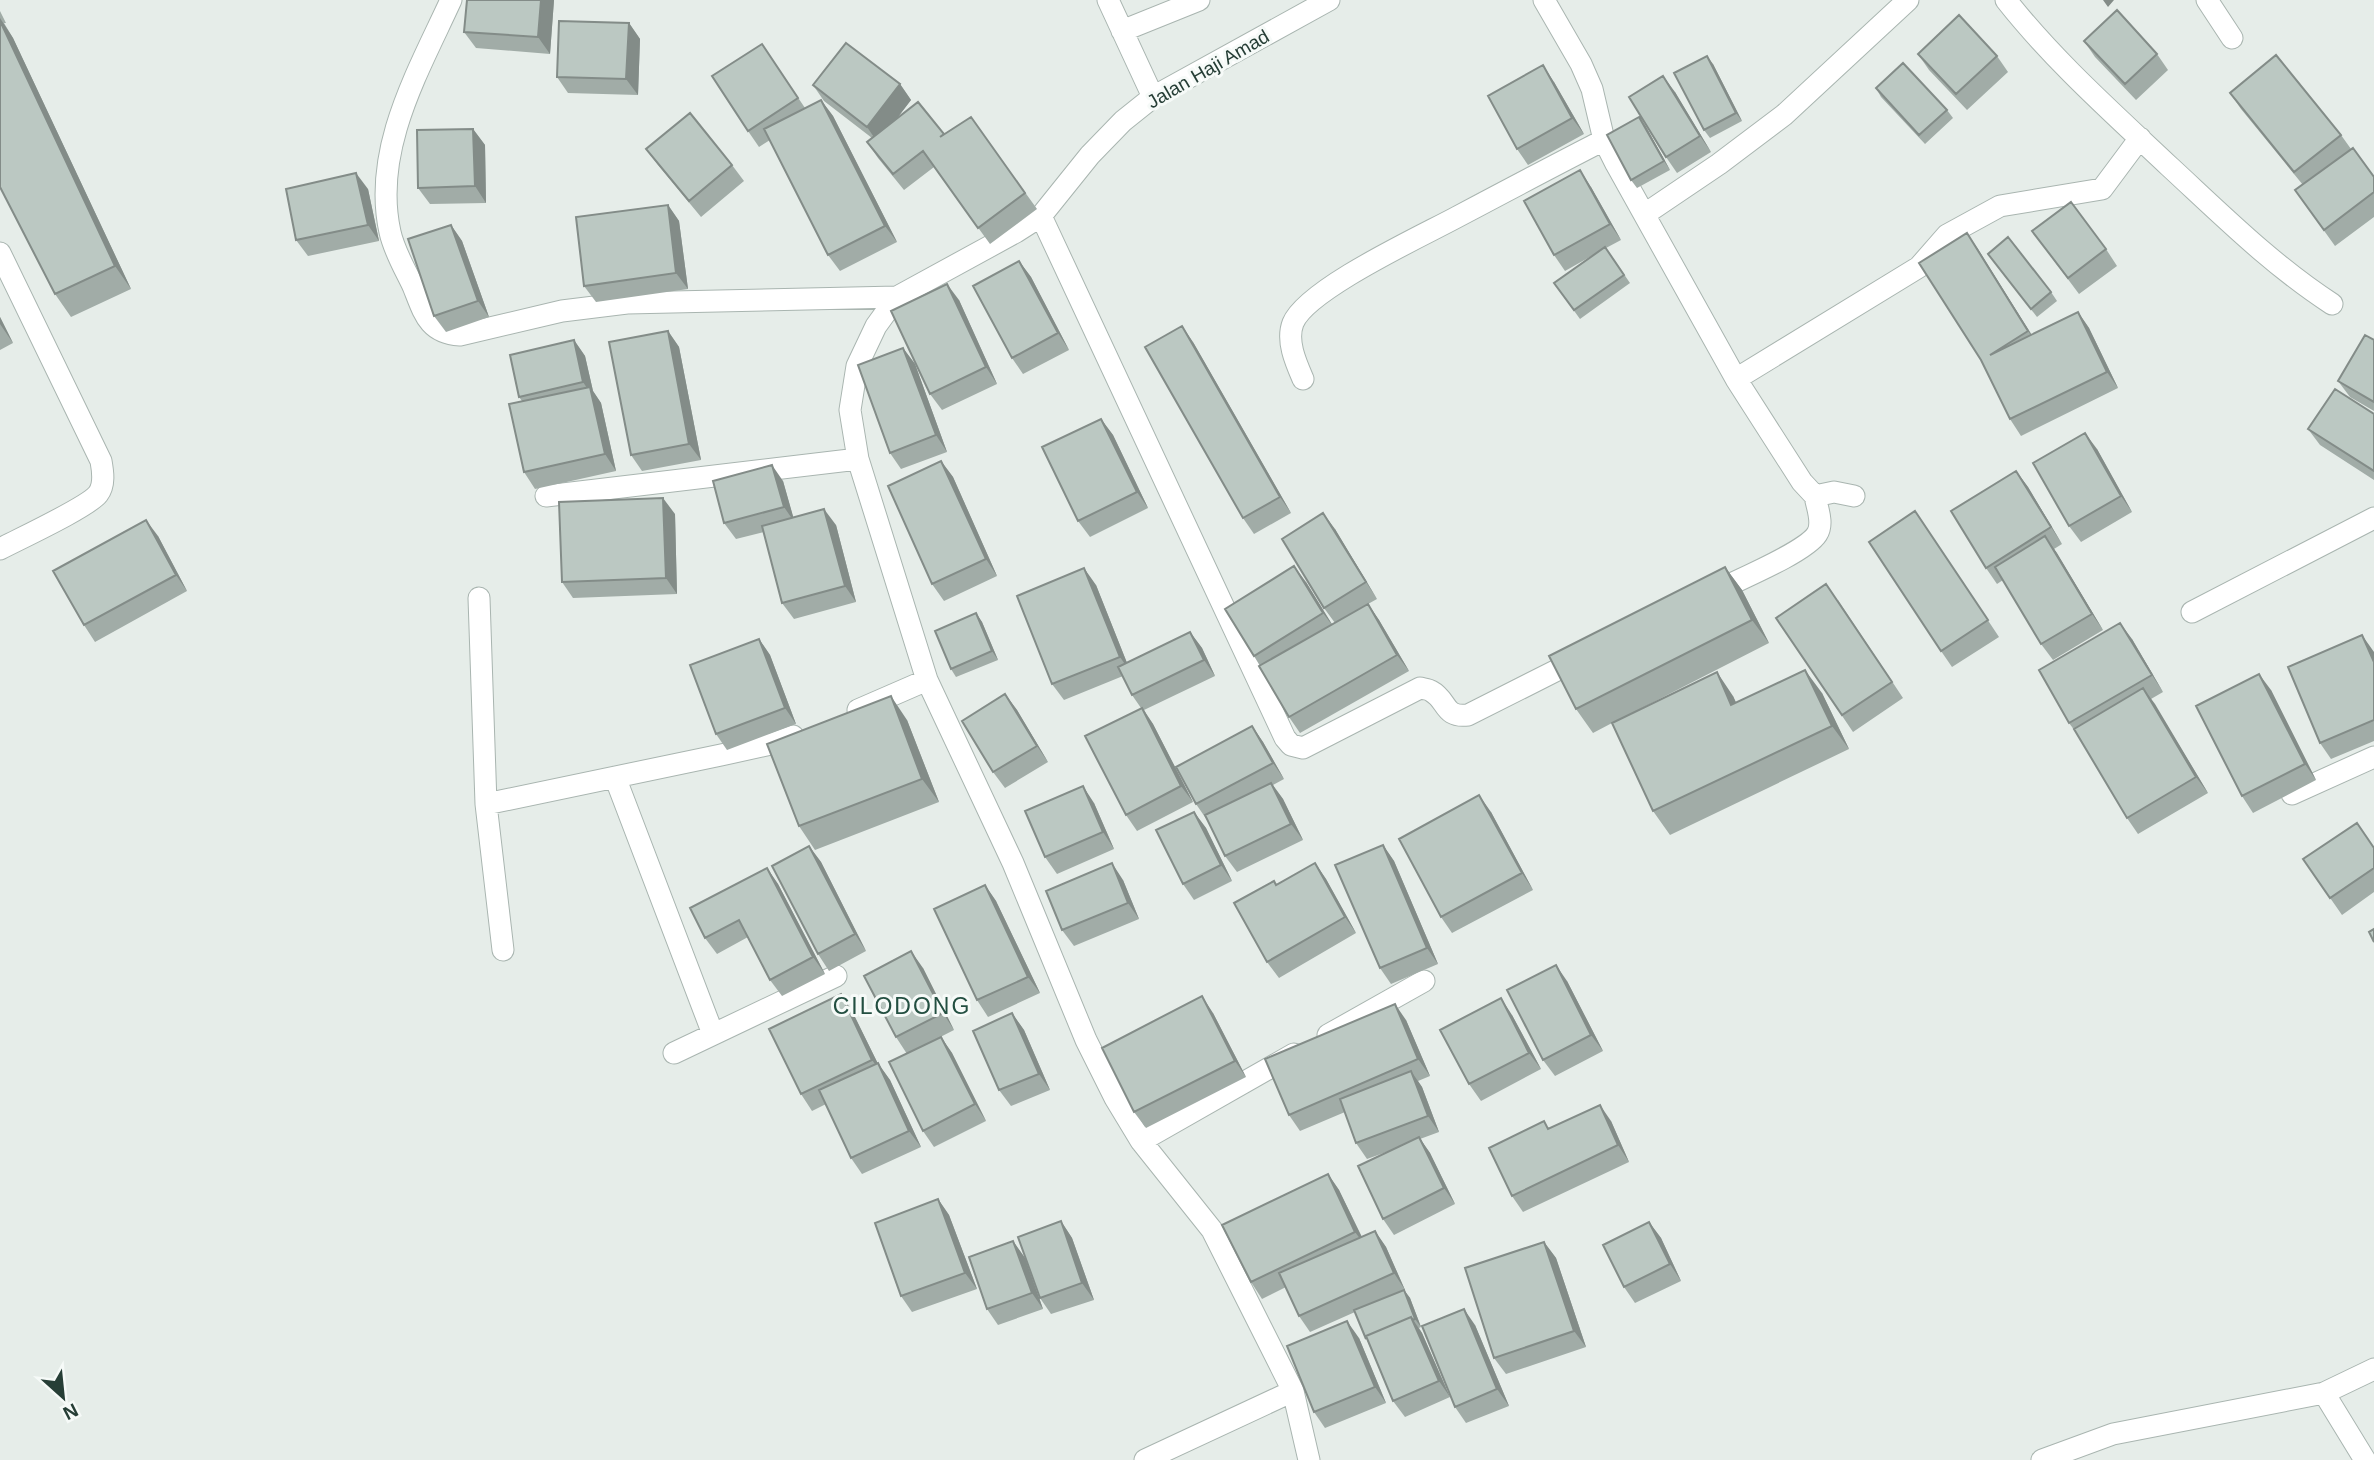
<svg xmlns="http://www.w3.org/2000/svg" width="2374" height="1460" viewBox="0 0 2374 1460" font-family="Arial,sans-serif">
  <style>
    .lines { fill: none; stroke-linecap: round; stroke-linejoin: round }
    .minor-casing { stroke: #a9b5b0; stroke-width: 23 }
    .minor { stroke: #fff; stroke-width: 21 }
    .wall { fill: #a1aca7 }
    .shaded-wall { fill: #838c88 }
    .building { fill: #bbc8c2; stroke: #838c88; stroke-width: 2 }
    .labels { text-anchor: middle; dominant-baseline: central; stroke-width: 6; stroke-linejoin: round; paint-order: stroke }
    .street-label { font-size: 19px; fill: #263e36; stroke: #f6faf8 }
    .quarter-label { font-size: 23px; letter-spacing: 2px; fill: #234f41; stroke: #f6faf8 }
  </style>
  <rect width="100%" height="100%" fill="#e6ede9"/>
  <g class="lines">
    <g class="minor-casing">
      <path id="minor" d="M451 0C418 72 372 150 390 232 394 251 405 269 413 286 424 313 428 333 460 335L562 311 627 303 897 297
        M1108 0 1153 97
        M1544 0 1581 64 1592 89 1604 140 1616 164 1736 379 1802 482 1815 496 1834 492 1854 496
        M2006 0C2054 61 2114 114 2170 167 2222 215 2272 265 2332 304
        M2207 0 2232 38
        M1122 31 1199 0
        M1645 214 1719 164 1784 115 1908 0
        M1041 216 1285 738 1291 745 1303 748 1420 688C1424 689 1428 689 1431 691 1448 700 1443 718 1468 715L1581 658
        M0 253 101 461C103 472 105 485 98 494 88 507 19 539 0 549
        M1303 379C1296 363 1286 341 1293 323 1307 289 1422 236 1457 217 1506 191 1555 165 1604 140
        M1736 379 1919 267 1947 235 2000 206 2102 189 2140 138
        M546 496 858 459
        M1710 594C1733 582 1805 553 1817 534 1824 523 1817 508 1815 496
        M479 598 486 804 721 755 771 744 793 736
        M2192 612 2374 518
        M858 710 927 680
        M615 777 713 1034
        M2292 794 2374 757
        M486 804 503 950
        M1328 1035 1424 981
        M674 1053 836 976
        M1141 1141 1294 1054
        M2324 1393 2374 1369
        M1145 1460 1293 1391
        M1309 1460 1293 1391 1212 1230 1141 1141 1115 1098 1086 1040 1013 863 927 680 858 459 850 410 857 366 876 326 897 297 1016 232 1041 216 1090 155 1123 121 1153 97 1329 0
        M2042 1460 2113 1434 2324 1393 2365 1460"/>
    </g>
    <use href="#minor" class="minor"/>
  </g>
  <path class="wall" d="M467 0H554L550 54 476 48 464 32Z
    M0 11 6 23H4L13 38 131 289 71 317 55 294 0 187Z
    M629 23 640 39 638 95 568 93 557 77Z
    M2084 41 2157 54 2168 70 2136 100 2095 57Z
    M762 44 805 108 821 100 833 116 897 242 840 271 828 255 770 140 759 147 748 131Z
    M1918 54 1997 56 2008 72 1967 110 1929 70Z
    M1713 64 1742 121 1710 138 1704 130Z
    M1554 82 1584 134 1528 165 1517 149Z
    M900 84 911 100 898 117 945 135 971 117 1037 209 990 244 934 167 904 190 878 158 867 142 872 138 824 101 813 85Z
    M1876 88 1947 110 1953 118 1925 144 1881 97Z
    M1675 92 1711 152 1677 173 1666 157Z
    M2230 93 2341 135 2351 149 2374 177V217L2335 246 2295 190 2303 185 2241 109Z
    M1645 125 1670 170 1637 188 1631 180Z
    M473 129 485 145 486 203 430 204 418 188Z
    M646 149 732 165 744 181 701 217 658 165Z
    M1591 187 1621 240 1606 248 1630 283 1580 319 1554 283 1595 254 1565 271 1554 255Z
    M368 189 379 241 308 256 296 240Z
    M668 205 679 221 688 289 596 302 584 286Z
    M451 225 462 241 489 317 446 332 434 316Z
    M2032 231 2106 249 2117 266 2079 294Z
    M1967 233 2032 335 2078 312 2089 328 2118 388 2021 436 2010 419Z
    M1988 254 2051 292 2057 301 2037 317Z
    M1019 261 1031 277 1069 350 1023 374 1012 358Z
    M959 300 997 384 942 410 930 394Z
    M0 317 13 343 0 350Z
    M668 331 679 347 701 460 642 471 631 455Z
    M574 340 585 356 593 391 601 403 616 471 535 489 524 472 522 401 519 397Z
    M2374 340V411L2350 397 2338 381Z
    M1193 342 1291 513 1254 534 1243 518Z
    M903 348 915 364 947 452 901 469 890 453Z
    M2374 414V480L2320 445 2308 429Z
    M1101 419 1113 435 1148 508 1090 537 1078 521Z
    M2097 449 2132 512 2081 542 2069 526Z
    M941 461 953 477 997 576 944 601 932 584Z
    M2016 471 2028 487 2062 544 2054 549 2103 630 2053 660 2041 644 2003 580 1997 584 1986 568Z
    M783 481 793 517 836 525 856 602 794 619 782 603 764 532 736 539 724 523Z
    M675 514 677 594 573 598 562 582Z
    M1926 527 1999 637 1952 667 1941 651Z
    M1335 529 1377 599 1368 604 1379 620 1409 671 1300 733 1289 717 1260 666 1254 656 1306 582 1332 625 1335 623 1324 608Z
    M158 536 187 591 95 642 84 625Z
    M1725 567 1742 590 1769 643 1632 713 1733 696 1736 703 1822 693 1849 749 1670 835 1653 811 1612 723 1593 733 1576 709Z
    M1096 585 1127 663 1190 632 1202 648 1215 676 1144 710 1153 724 1193 802 1137 831 1126 815 1141 708 1132 695 1123 676 1064 700 1052 684Z
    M1838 600 1903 698 1853 732 1776 618Z
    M976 613 982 622 998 660 956 677 951 669Z
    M759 639 770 655 796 724 727 750 716 734Z
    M2132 639 2163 692 2151 699 2208 793 2138 834 2127 818 2078 735 2069 723Z
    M2374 652V741L2331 759 2320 743Z
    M2271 690 2316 780 2253 813 2242 796Z
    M1005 694 1017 710 1048 762 1005 788 993 772Z
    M907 720 939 802 815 850 799 826Z
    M1252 726 1263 742 1284 779 1273 785 1283 799 1303 840 1237 872 1225 856 1208 820H1207L1196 804Z
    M1094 803 1114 849 1057 874 1045 857Z
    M1194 812 1206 828 1232 881 1194 900 1183 884Z
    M1491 812 1533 890 1452 933 1441 917Z
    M1383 845 1394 861 1438 964 1391 984 1380 968Z
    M809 846 821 862 866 951 829 971 818 954Z
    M2374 848V892L2342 915 2303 859Z
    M1315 863 1326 879 1356 933 1279 978 1267 962 1274 881 1276 885Z
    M767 868 778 884 825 974 782 996 770 980 748 937 717 954 705 938Z
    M1123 880 1139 919 1074 946 1062 930Z
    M985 885 996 901 1040 993 988 1017 977 1000Z
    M923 968 954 1030 911 1052 941 1037 952 1053 986 1121 934 1147 923 1131 907 1054 896 1037Z
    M1567 981 1603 1051 1555 1076 1543 1060Z
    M852 1011 878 1064 890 1080 921 1147 862 1174 851 1158 826 1104 812 1111 801 1094Z
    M1012 1013 1024 1030 1050 1090 1011 1106 999 1090Z
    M1213 1013 1246 1077 1146 1128 1134 1112Z
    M1512 1015 1541 1069 1481 1101 1469 1084Z
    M1406 1020 1430 1076 1418 1081 1422 1087 1439 1132 1420 1139 1430 1153 1455 1204 1394 1235 1383 1219 1392 1150 1367 1159 1356 1143 1345 1112 1300 1131 1289 1115Z
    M1611 1121 1629 1162 1523 1212 1512 1196 1549 1128Z
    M1328 1174 1339 1190 1362 1237 1375 1231 1386 1247 1405 1290H1404L1410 1298 1421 1327 1419 1328 1422 1333 1450 1397 1405 1417 1393 1401 1355 1312 1310 1332 1299 1316 1286 1287 1262 1299 1251 1282Z
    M938 1199 949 1215 977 1289 912 1312 901 1296Z
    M1061 1221 1072 1238 1094 1300 1051 1314 1040 1298Z
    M1649 1222 1661 1238 1681 1281 1635 1303 1624 1287Z
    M1013 1241 1025 1258 1043 1309 998 1325 987 1309Z
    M1544 1242 1556 1258 1586 1347 1506 1374 1494 1358Z
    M1475 1325 1509 1406 1466 1423 1455 1407Z
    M1359 1338 1386 1403 1325 1428 1314 1412Z"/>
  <path class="shaded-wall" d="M541 0H554L550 54 538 37Z
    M2103 0H2114L2108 7Z
    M0 18 13 38 131 289 115 266 0 21Z
    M629 23 640 39 638 95 626 79Z
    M1707 56 1713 64 1742 121 1736 113Z
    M1543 65 1554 82 1584 134 1572 118Z
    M1663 76 1675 92 1711 152 1700 136Z
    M900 84 911 100 878 143 867 127Z
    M821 100 833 116 897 242 885 226Z
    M1639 117 1645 125 1670 170 1664 161Z
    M473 129 485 145 486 203 475 186Z
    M1580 170 1591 187 1621 240 1610 224Z
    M356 173 368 189 379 241 368 225Z
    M668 205 679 221 688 289 676 273Z
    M451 225 462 241 489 317 478 301Z
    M1967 233 1978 249 2039 347 2028 331Z
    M1019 261 1031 277 1069 350 1058 333Z
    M947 284 959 300 997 384 986 367Z
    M2078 312 2089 328 2118 388 2107 372Z
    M0 317 13 343 0 324Z
    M1182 326 1193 342 1291 513 1280 497Z
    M668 331 679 347 701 460 689 444Z
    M574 340 585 356 593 391 601 403 616 471 605 454 591 394 583 382Z
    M903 348 915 364 947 452 936 435Z
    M1101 419 1113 435 1148 508 1137 492Z
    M2085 433 2097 449 2132 512 2121 496Z
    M941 461 953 477 997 576 986 559Z
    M772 465 783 481 795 523 784 507Z
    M2016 471 2028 487 2062 544 2051 527Z
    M663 498 675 514 677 594 666 578Z
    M824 509 836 525 856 602 845 586Z
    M1323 513 1335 529 1377 599 1366 582Z
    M146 520 158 536 187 591 176 575Z
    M2045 536 2057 553 2103 630 2092 614Z
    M1294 566 1306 582 1335 629 1323 613Z
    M1725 567 1742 590 1769 643 1752 620Z
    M1084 568 1096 585 1131 673 1120 657Z
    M1368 604 1379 620 1409 671 1397 655Z
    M976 613 982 622 998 660 992 651Z
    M2120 623 2132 639 2163 692 2152 675Z
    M1190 632 1202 648 1215 676 1204 660Z
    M2362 635 2374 652V662Z
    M759 639 770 655 796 724 785 708Z
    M1805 670 1822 693 1849 749 1832 726Z
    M1717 672 1733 696 1748 728 1731 705Z
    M2259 674 2271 690 2316 780 2305 764Z
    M2143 688 2155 704 2208 793 2196 777Z
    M1005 694 1017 710 1048 762 1037 746Z
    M891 696 907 720 939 802 922 779Z
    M1142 708 1153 724 1193 802 1181 786Z
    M1252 726 1263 742 1284 779 1273 763Z
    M1271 783 1283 799 1303 840 1291 824Z
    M1083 786 1094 803 1114 849 1103 832Z
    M1479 795 1491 812 1533 890 1522 873Z
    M1194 812 1206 828 1232 881 1221 865Z
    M1383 845 1394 861 1438 964 1427 948Z
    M809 846 821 862 866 951 855 934Z
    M1112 863 1123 880 1139 919 1128 903Z
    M1315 863 1326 879 1356 933 1345 917Z
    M767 868 778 884 825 974 813 957Z
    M985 885 996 901 1040 993 1028 977Z
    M911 951 923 968 954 1030 943 1013Z
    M1556 965 1567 981 1603 1051 1591 1035Z
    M841 994 852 1011 884 1076 872 1060Z
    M1202 996 1213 1013 1246 1077 1235 1061Z
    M1501 998 1512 1015 1541 1069 1529 1053Z
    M1395 1004 1406 1020 1430 1076 1418 1059Z
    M1012 1013 1024 1030 1050 1090 1039 1074Z
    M941 1037 952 1053 986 1121 975 1104Z
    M878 1063 890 1080 921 1147 909 1131Z
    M1411 1071 1422 1087 1439 1132 1428 1116Z
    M1600 1105 1611 1121 1629 1162 1618 1145Z
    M1419 1137 1430 1153 1455 1204 1444 1188Z
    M1328 1174 1339 1190 1367 1248 1355 1232Z
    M938 1199 949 1215 977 1289 965 1273Z
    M1061 1221 1072 1238 1094 1300 1082 1283Z
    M1649 1222 1661 1238 1681 1281 1670 1264Z
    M1375 1231 1386 1247 1405 1290 1394 1273Z
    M1013 1241 1025 1258 1043 1309 1032 1293Z
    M1544 1242 1556 1258 1586 1347 1574 1331Z
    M1404 1290 1410 1298 1421 1327 1415 1319Z
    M1464 1309 1475 1325 1509 1406 1497 1389Z
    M1411 1317 1422 1333 1450 1397 1439 1381Z
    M1347 1321 1359 1338 1386 1403 1375 1387Z"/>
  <path class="building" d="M467 0H541L538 37 464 32Z
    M2117 10 2157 54 2125 84 2084 41Z
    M1959 15 1997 56 1956 94 1918 54Z
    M0 21 115 266 55 294 0 187Z
    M559 21 629 23 626 79 557 77Z
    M846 43 900 84 867 127 813 85Z
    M762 44 798 98 748 131 712 76Z
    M2276 55 2341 135 2294 172 2230 93Z
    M1707 56 1736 113 1704 130 1674 73Z
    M1903 63 1947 110 1919 135 1876 88Z
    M1543 65 1572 118 1517 149 1488 96Z
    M1663 76 1700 136 1666 157 1629 97Z
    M821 100 885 226 828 255 764 129Z
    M918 102 944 134 940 137 971 117 1025 193 978 228 923 151 893 174 867 142Z
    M690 113 732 165 689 201 646 149Z
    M1639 117 1664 161 1631 180 1607 135Z
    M473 129 475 186 418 188 417 130Z
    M2353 148 2374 177V192L2324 230 2295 190Z
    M1580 170 1610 224 1554 255 1524 201Z
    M356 173 368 225 296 240 286 189Z
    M2071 202 2106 249 2068 278 2032 231Z
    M668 205 676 273 584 286 576 217Z
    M451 225 478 301 434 316 408 239Z
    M1967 233 2028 331 1990 355 2078 312 2107 372 2010 419 1981 360 1919 263Z
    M2008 237 2051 292 2031 309 1988 254Z
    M1605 247 1624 275 1574 310 1554 283Z
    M1019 261 1058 333 1012 358 973 286Z
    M947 284 986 367 930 394 891 311Z
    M1182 326 1280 497 1243 518 1145 347Z
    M668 331 689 444 631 455 609 342Z
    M2365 335 2374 340V402L2338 381Z
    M574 340 583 382 519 397 510 355Z
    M903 348 936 435 890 453 858 365Z
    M590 387 605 454 524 472 509 404Z
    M2335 389 2374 414V471L2308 429Z
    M1101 419 1137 492 1078 521 1042 447Z
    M2085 433 2121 496 2069 526 2033 463Z
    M941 461 986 559 932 584 888 486Z
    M772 465 784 507 724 523 713 481Z
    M2016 471 2051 527 1986 568 1951 511Z
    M663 498 666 578 562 582 559 502Z
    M824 509 845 586 782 603 762 526Z
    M1915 511 1988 620 1941 651 1869 542Z
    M1323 513 1366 582 1324 608 1282 539Z
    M146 520 176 575 84 625 53 571Z
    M2045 536 2092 614 2041 644 1995 567Z
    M1294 566 1323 613 1254 656 1225 609Z
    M1725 567 1752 620 1576 709 1549 656Z
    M1084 568 1120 657 1052 684 1017 596Z
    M1826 584 1892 682 1842 715 1776 618Z
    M1368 604 1397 655 1289 717 1259 666Z
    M976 613 992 651 951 669 935 631Z
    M2120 623 2152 675 2069 723 2039 670Z
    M1190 632 1204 660 1132 695 1118 667Z
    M2362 635 2374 662V720L2320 743 2288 667Z
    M759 639 785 708 716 734 690 665Z
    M1805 670 1832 726 1653 811 1612 723 1717 672 1731 705Z
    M2259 674 2305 764 2242 796 2196 706Z
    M2143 688 2196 777 2127 818 2074 729Z
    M1005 694 1037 746 993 772 962 721Z
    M891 696 922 779 799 826 767 744Z
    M1142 708 1181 786 1126 815 1085 736Z
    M1252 726 1273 763 1196 804 1176 767Z
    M1271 783 1291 824 1225 856 1205 815Z
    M1083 786 1103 832 1045 857 1025 811Z
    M1479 795 1522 873 1441 917 1399 839Z
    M1194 812 1221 865 1183 884 1156 830Z
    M2357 823 2374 848V868L2330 898 2303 859Z
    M1383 845 1427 948 1380 968 1335 865Z
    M809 846 855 934 818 954 772 866Z
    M1112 863 1128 903 1062 930 1046 891Z
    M1315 863 1345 917 1267 962 1234 903 1274 881 1276 885Z
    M767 868 813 957 770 980 739 920 705 938 690 908Z
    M985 885 1028 977 977 1000 934 909Z
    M2374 929V942L2369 932Z
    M911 951 943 1013 896 1037 864 976Z
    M1556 965 1591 1035 1543 1060 1507 990Z
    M841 994 872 1060 801 1094 769 1029Z
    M1202 996 1235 1061 1134 1112 1102 1048Z
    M1501 998 1529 1053 1469 1084 1440 1030Z
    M1395 1004 1418 1059 1289 1115 1265 1059Z
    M1012 1013 1039 1074 999 1090 973 1031Z
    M941 1037 975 1104 923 1131 889 1062Z
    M878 1063 909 1131 851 1158 819 1090Z
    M1411 1071 1428 1116 1356 1143 1340 1099Z
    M1600 1105 1618 1145 1512 1196 1489 1148 1544 1121 1548 1129Z
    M1419 1137 1444 1188 1383 1219 1358 1166Z
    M1328 1174 1355 1232 1251 1282 1222 1225Z
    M938 1199 965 1273 901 1296 875 1223Z
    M1061 1221 1082 1283 1040 1298 1018 1237Z
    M1649 1222 1670 1264 1624 1287 1603 1245Z
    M1375 1231 1394 1273 1299 1316 1279 1273Z
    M1013 1241 1032 1293 987 1309 969 1257Z
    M1544 1242 1574 1331 1494 1358 1465 1268Z
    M1404 1290 1415 1319 1413 1320 1411 1317 1366 1336V1339L1354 1310Z
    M1464 1309 1497 1389 1455 1407 1422 1326Z
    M1411 1317 1439 1381 1393 1401 1366 1336Z
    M1347 1321 1375 1387 1314 1412 1287 1346Z"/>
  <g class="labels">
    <g class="street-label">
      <text transform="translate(1208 69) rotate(-30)">Jalan Haji Amad</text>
    </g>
    <g class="quarter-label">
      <text x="902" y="1006">CILODONG</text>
    </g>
  </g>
  <g transform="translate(63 1397) rotate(153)" stroke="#f6faf8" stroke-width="5" paint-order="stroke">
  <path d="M0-5L12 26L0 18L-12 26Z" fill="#263e36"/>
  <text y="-10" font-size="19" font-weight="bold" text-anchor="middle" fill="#263e36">N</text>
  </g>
</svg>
